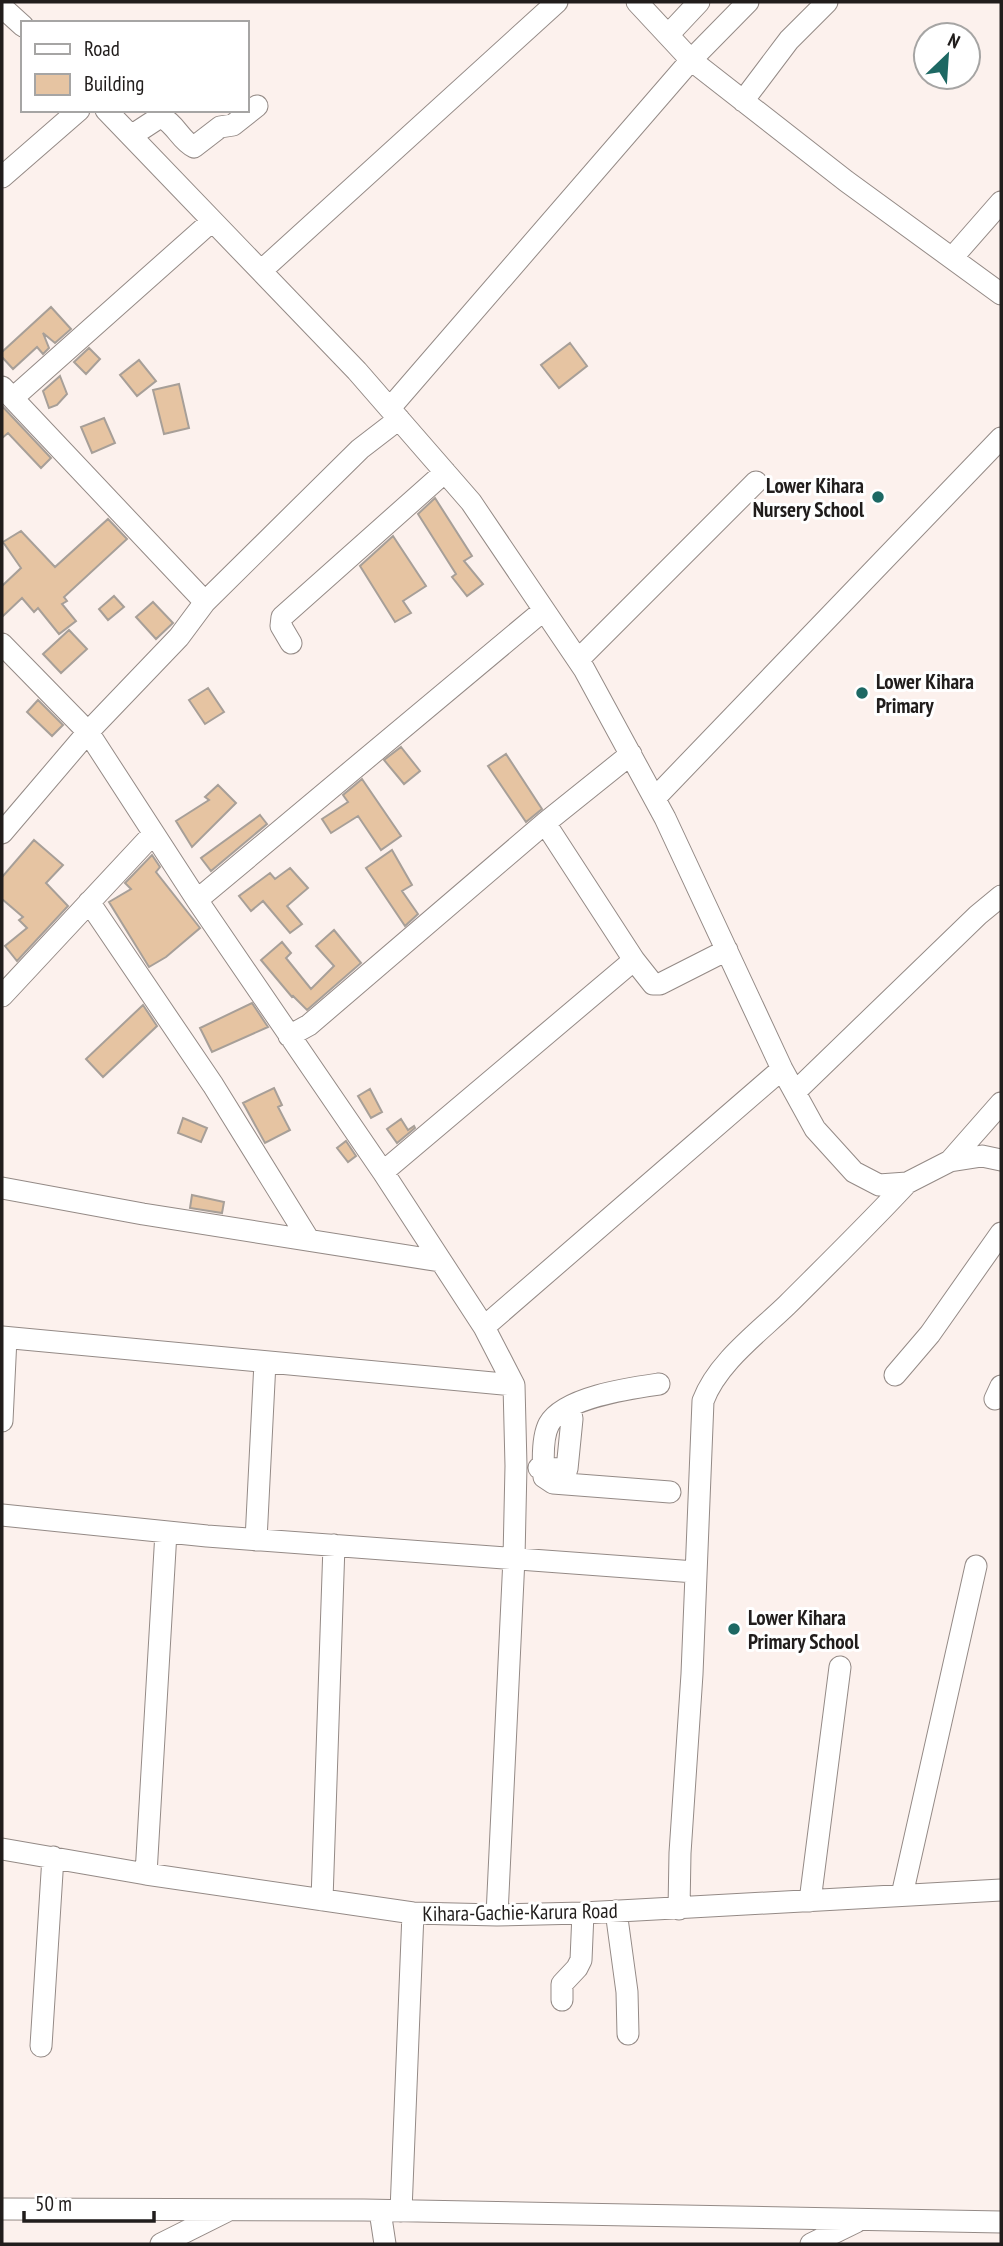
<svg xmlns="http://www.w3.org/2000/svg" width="1003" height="2246" viewBox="0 0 1003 2246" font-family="'PT Sans Narrow',sans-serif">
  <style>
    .building { fill: #e6c4a2; stroke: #a79f98; stroke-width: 2 }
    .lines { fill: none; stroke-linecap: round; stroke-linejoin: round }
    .minor-casing { stroke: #948a86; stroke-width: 23 }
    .minor { stroke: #fff; stroke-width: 21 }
    .poi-dot { fill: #1d6863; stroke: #fff; stroke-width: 2.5 }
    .labels { text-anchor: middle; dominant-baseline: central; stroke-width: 6; stroke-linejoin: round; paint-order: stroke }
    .poi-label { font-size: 21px; font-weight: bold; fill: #211d1c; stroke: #fff; text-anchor: start }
    .street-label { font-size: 21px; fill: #211d1c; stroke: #fff }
  </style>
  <rect width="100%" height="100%" fill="#fcf1ed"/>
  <path class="building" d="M51 307 71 329 55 343 43 333 49 348 43 354 37 347 13 369 2 357V352Z
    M570 343 587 366 559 388 541 365Z
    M89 348 100 359 86 374 74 362Z
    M139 360 156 381 137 396 120 375Z
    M60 376 67 394 57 405 49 408 43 391Z
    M179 384 189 428 164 434 153 390Z
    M2 406 51 458 41 468 8 433 2 438Z
    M104 418 115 443 92 453 81 427Z
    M435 498 472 556 464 561 483 584 467 596 452 577 456 574 418 514Z
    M108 519 127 539 64 597 67 601 62 604 76 621 59 634 38 608 34 612 22 598 2 617V586L21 568 3 542 21 531 55 567Z
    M393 536 426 586 403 601 411 613 395 622 360 566Z
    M114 596 124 607 108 620 99 609Z
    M153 602 173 623 156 639 136 617Z
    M69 630 87 649 61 673 43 654Z
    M208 688 224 712 205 724 189 700Z
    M38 700 63 725 52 736 27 712Z
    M401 747 420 771 404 784 384 760Z
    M506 754 542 809 526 822 488 766Z
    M362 779 401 836 381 850 358 816 331 833 322 819 348 802 343 795Z
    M218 785 236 803 192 847 176 821 209 800 205 797Z
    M260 815 267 824 211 871 201 858Z
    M34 840 63 865 46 883 68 906 17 961 5 946 27 928 19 920 23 917 2 899V877Z
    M392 850 412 885 402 891 418 914 405 926 366 868Z
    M152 855 160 867 156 872 200 928 166 957 149 967 109 902 131 889 125 883Z
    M290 868 308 888 287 906 302 924 290 933 263 901 251 911 239 896 270 873 275 879Z
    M334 930 361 963 307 1010 293 996 292 997 261 960 282 942 291 953 286 958 311 989 334 966 316 946Z
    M252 1003 268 1027 212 1052 200 1028Z
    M143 1005 157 1026 103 1077 86 1059Z
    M274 1088 282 1105 278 1107 290 1130 265 1143 243 1103Z
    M370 1089 382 1112 371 1118 358 1096Z
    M183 1118 207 1128 201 1142 178 1133Z
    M401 1119 408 1130 414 1126 415 1128 397 1143 387 1129Z
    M346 1141 356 1156 348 1162 337 1148Z
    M192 1195 224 1202 222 1213 190 1208Z"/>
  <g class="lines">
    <g class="minor-casing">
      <path id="minor" d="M637 2 691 60 846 181 1001 294
        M2 7 23 26
        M668 35 699 2
        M743 101 789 40 827 2
        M106 110 357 371 471 502 584 669 665 818 782 1069 815 1129 854 1172 879 1185 907 1183 950 1161 982 1156 1001 1160
        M131 136 157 119 163 118C176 125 181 141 194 147L220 127 233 125 257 106
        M2 177 79 110
        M952 258 1001 202
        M261 271 557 2
        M2 387 205 602
        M13 398 212 221
        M390 408 691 60 748 2
        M291 643 281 626 282 617 445 472
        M2 644 88 732 197 900 383 1172 484 1327 514 1385 516 1466 514 1558 497 1915
        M578 660 756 482
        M655 798 1001 438
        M545 823 634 960 653 984H660L727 950
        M2 833 88 732 179 637 205 602 360 449 399 419
        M197 900 544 610
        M89 902 213 1085 309 1240
        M2 996 153 834
        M289 1036 309 1025 545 823 631 754
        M795 1092 978 915 1001 896
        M950 1161 1001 1103
        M383 1172 634 960
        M2 1188 143 1214 440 1261
        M484 1327 782 1069
        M2 1337 514 1385
        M895 1375 930 1334 1001 1233
        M659 1384C631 1388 564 1397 549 1424 542 1437 543 1463 544 1477L553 1483 670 1492
        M995 1399 1001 1386
        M2 1421 6 1338
        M539 1468 567 1469 572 1419 570 1408
        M2 1515 207 1536 695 1572
        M256 1540 265 1362
        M2 1849 146 1874 413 1913 497 1915 583 1913 1001 1890
        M146 1874 166 1532
        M902 1895 976 1566
        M322 1900 334 1545
        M810 1901 840 1667
        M679 1909 680 1853 692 1674 703 1401C717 1363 758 1333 787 1305 827 1265 868 1225 907 1183
        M616 1911 627 1992 628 2034
        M562 2000V1984L577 1968 581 1960 583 1913
        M41 2046 53 1857
        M2 2209 364 2210 1001 2222
        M380 2211 385 2244
        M401 2211 413 1913
        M161 2244 227 2211
        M811 2244 856 2222"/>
    </g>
    <use href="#minor" class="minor"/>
  </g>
  <g class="poi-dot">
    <circle cx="878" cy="497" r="7"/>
    <circle cx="862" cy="693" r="7"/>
    <circle cx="734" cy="1629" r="7"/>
  </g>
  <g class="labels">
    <g class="poi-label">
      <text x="864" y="485" text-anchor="end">Lower Kihara<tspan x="864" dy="24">Nursery School</tspan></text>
      <text x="876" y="681">Lower Kihara<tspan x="876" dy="24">Primary</tspan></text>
      <text x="748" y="1617">Lower Kihara<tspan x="748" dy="24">Primary School</tspan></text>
    </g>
    <g class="street-label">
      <text transform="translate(520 1912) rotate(-1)">Kihara-Gachie-Karura Road</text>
    </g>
  </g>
  <rect width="1003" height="2246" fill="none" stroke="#211d1c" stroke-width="7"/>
  <rect x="21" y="21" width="228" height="91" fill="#ffffff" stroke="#a6a5a4" stroke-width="2"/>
  <rect x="35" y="44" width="35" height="10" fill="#ffffff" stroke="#a6a5a4" stroke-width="2"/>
  <text x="84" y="56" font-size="21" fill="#211d1c">Road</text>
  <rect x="35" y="74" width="35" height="21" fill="#e6c4a2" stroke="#a6a5a4" stroke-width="2"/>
  <text x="84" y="91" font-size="21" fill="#211d1c">Building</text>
  <g transform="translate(947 56) rotate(25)"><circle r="33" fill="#ffffff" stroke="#a6a5a4" stroke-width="2"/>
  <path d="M0-5L12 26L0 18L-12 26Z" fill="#1d6863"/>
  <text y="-10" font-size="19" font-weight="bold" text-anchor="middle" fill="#211d1c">N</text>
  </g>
  <path d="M24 2211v10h130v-10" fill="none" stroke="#211d1c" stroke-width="3.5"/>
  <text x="35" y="2211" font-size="21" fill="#211d1c" stroke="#ffffff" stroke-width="5" paint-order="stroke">50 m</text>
</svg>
